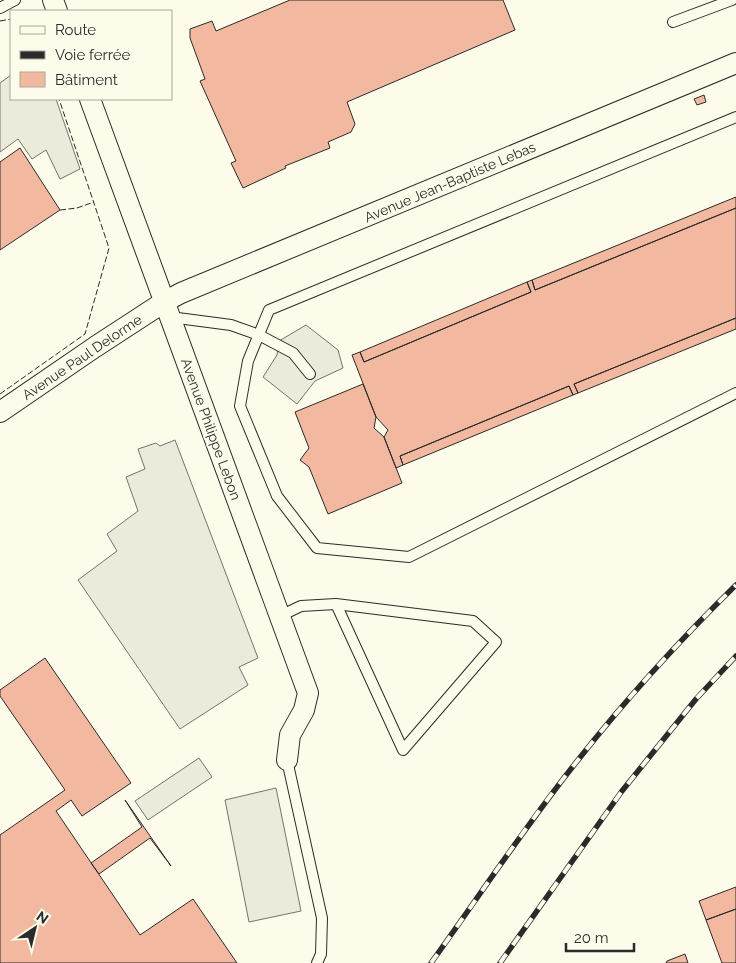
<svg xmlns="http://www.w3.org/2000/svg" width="736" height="963" viewBox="0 0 736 963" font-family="Raleway,sans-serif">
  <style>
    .parking { fill: #eceadb; stroke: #74746e }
    .building { fill: #f2b8a0; stroke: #2b2b2b }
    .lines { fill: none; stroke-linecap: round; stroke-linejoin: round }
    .lane-casing { stroke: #2b2b2b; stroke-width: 12 }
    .street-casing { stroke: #2b2b2b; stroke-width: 22 }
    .lane { stroke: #fdfbea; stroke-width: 10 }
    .street { stroke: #fdfbea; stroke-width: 20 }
    .rail-casing { stroke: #2b2b2b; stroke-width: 5.5 }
    .rail { stroke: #fdfbea; stroke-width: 4; stroke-dasharray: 11; stroke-linecap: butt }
    .fence { stroke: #2b2b2b; stroke-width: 1; stroke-dasharray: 6 2.5; stroke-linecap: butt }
    .labels { text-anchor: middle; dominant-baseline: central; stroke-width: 4; stroke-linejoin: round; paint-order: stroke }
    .street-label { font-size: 14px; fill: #2b2b2b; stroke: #fdfbea }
  </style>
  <rect width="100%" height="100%" fill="#fdfbea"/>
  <path class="parking" d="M11 75V99H56L80 169 60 179 46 150 32 159 18 139 0 152V83Z
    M306 325 338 350 343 368 315 381 297 404 263 377 277 355 279 341Z
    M175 440 258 658 239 667 248 685 180 729 78 580 117 551 107 534 138 511 126 477 145 469 138 449 156 443 160 446Z
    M199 758 212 777 148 820 135 801Z
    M276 788 301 911 249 922 225 800Z"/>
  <path class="building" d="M290 0H503L515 30 347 102 355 124 351 132 328 142 330 148 285 166 286 168 243 188 231 163 236 161 200 81 205 79 190 38V29L212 21 216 31Z
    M704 95 706 102 697 105 694 99Z
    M20 148 60 210 0 250V162Z
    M736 197V208L535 290 532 280Z
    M736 208V318L574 384 578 393 573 395 569 386 400 456 403 465 396 468 384 437 388 430 376 417 352 355 360 352 364 362 531 292 527 282 532 280 535 290Z
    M527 282 531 292 364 362 360 352Z
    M736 318V329L578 393 574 384Z
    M363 384 376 417 374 428 384 437 402 483 328 514 309 467 300 460 309 448 295 412Z
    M569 386 573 395 403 465 400 456Z
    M45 658 131 783 82 816 71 800 56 811 140 935 193 899 237 963H0V835L65 790 0 696V690Z
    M125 800 171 866 150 838 99 874 91 863 142 827Z
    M736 887V909L706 920 699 901Z
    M736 909V963H722L706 920Z
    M685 954 688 963H666L667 961Z"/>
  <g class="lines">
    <g class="lane-casing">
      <path id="lane" d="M0 8 15 0
        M673 22 732 0
        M736 117 269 310 248 361 240 406 277 496 317 548 409 557 736 393
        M170 317 231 325 259 335 293 353 310 374
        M280 616 301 606 336 604 473 621 496 642 403 750 336 604
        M287 760 322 918 321 954 317 963"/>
    </g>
    <g class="street-casing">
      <path id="street" d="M53 0 57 11
        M90 99 308 693 304 710 290 735 287 760
        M0 412 95 347 164 302 181 293 736 63"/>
    </g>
    <use href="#lane" class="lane"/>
    <use href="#street" class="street"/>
    <g class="rail-casing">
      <path id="rail" d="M431 963C480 895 526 825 578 760 627 698 680 640 736 585
        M500 963 622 791 696 699 736 656"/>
    </g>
    <use href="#rail" class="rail"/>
    <path class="fence" d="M0 21 11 19
      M60 210 77 208 94 202
      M0 394 85 334 109 248 59 99"/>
  </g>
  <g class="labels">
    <g class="street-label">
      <text transform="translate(450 182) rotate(-23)">Avenue Jean-Baptiste Lebas</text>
      <text transform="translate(82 357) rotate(-34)">Avenue Paul Delorme</text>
      <text transform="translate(211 429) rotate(70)">Avenue Philippe Lebon</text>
    </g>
  </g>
  <rect x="10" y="10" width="162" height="90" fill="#fdfbea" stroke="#a9a89e"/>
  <rect x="20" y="26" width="25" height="8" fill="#fdfbea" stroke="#a9a89e"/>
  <text x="55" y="35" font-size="15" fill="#2b2b2b">Route</text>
  <rect x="20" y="51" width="25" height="8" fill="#2b2b2b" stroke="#a9a89e"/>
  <text x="55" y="60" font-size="15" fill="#2b2b2b">Voie ferrée</text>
  <rect x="20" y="72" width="25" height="15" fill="#f2b8a0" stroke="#a9a89e"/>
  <text x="55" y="85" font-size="15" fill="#2b2b2b">Bâtiment</text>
  <g transform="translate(35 928) rotate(35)" stroke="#fdfbea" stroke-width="4" paint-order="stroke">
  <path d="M0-4L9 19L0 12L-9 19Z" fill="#2b2b2b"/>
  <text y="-8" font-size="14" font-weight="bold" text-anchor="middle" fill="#2b2b2b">N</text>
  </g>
  <path d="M566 943v8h68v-8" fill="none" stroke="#2b2b2b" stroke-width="2.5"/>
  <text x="574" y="943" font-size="15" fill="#2b2b2b" stroke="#fdfbea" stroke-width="4" paint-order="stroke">20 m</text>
</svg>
